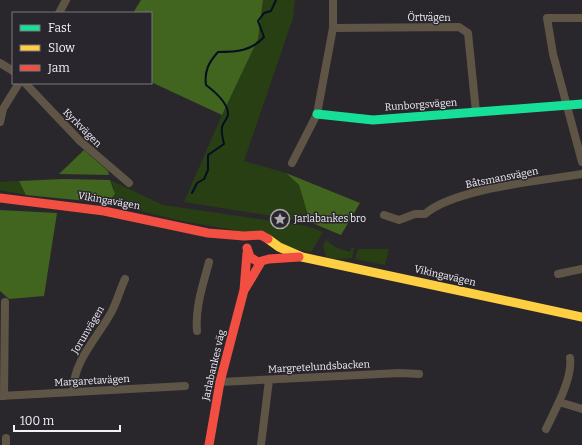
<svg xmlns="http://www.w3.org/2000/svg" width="582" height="445" viewBox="0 0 582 445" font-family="Bitter,serif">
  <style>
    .green { fill: #283f13 }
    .forest { fill: #41641f }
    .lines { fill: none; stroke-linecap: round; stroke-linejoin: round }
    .stream { stroke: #041020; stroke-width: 2 }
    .street { stroke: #5f5547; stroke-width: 8 }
    .fast { stroke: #16e098; stroke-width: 9 }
    .slow { stroke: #ffcf43; stroke-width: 9 }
    .jam { stroke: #f24e42; stroke-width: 9 }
    .labels { text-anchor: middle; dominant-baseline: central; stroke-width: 3; stroke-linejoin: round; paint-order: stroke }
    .street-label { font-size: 10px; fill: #f3f1f6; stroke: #29262d }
    .poi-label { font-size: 10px; fill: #f3f1f6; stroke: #29262d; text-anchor: start }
  </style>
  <rect width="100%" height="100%" fill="#29272c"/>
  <path class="green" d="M263 0H295L293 18 244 161 286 173 299 185 310 222 184 202 222 115 258 39Z
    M110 180 163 205 307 226 323 232 311 252 282 246 234 230 182 221 107 203 112 200 114 188Z
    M19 181 26 195 0 190V182Z
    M329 237 327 241 337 248 350 252 352 247 354 248 352 258 335 259 326 257 323 245Z
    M358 249H389L385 265 355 259Z"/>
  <path class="forest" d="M141 0H263L258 39 222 115 151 82V13H133Z
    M84 150 108 171 109 175 59 174Z
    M286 173 360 203 341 235 310 222 299 185Z
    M63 179 110 180 115 194 107 203 26 195 19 181Z
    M0 210 57 213 44 296 9 299 0 291Z"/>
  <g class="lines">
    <path class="stream" d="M192 193 197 183 204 179 208 170V155L224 144C223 139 221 133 222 128 222 123 228 119 228 114 228 103 214 91 206 85 204 71 209 62 218 52 237 52 251 51 264 37L258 21 264 13 271 11 276 0"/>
    <path class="street" d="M59 13 66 0
      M582 18H547L553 54 582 162
      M333 28 459 27 468 33 476 112
      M0 63 13 71
      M25 83 80 141 129 183
      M0 122 3 109 19 83
      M292 163 317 114 333 28V0
      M384 215 399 220 415 214H425C455 188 541 181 582 174
      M558 274 582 269
      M197 331C195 307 203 285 209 262
      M220 382 400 373 419 374
      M74 392C71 363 99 336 112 311 117 301 120 290 125 279
      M0 396 185 386
      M4 396 5 302
      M559 402 582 409
      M546 429C555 410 573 378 570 358
      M6 438V445
      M261 445 269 380"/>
    <path class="fast" d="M317 114 373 120 582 104"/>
    <path class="slow" d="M268 239 279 247 302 257 582 317"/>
    <path class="jam" d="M0 198 104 211 208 233 244 236 261 235 268 239
      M247 248 250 257 258 262 269 259 299 257
      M245 289 261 262
      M209 445 220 382 244 290 247 253"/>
  </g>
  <defs>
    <g id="sight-ring" transform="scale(1)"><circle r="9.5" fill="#29262d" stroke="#acaaaf" stroke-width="1.5"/><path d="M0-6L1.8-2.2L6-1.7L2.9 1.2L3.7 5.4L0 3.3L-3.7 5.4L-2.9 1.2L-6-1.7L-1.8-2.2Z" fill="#acaaaf"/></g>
  </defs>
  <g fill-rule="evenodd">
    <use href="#sight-ring" x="280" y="219"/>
  </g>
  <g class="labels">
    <g class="street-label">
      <text x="429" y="18">Örtvägen</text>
      <text transform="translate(421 105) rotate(-4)">Runborgsvägen</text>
      <text transform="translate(82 128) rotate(45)">Kyrkvägen</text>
      <text transform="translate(502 178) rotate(-11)">Båtsmansvägen</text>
      <text transform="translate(109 201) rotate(10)">Vikingavägen</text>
      <text transform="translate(445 276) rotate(13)">Vikingavägen</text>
      <text transform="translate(88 330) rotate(-59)">Jorunvägen</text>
      <text transform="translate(214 365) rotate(-77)">Jarlabankes väg</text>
      <text transform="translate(319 367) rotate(-3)">Margretelundsbacken</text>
      <text transform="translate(92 381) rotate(-3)">Margaretavägen</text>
    </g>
    <g class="poi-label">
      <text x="294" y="219">Jarlabankes bro</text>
    </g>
  </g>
  <rect x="12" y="12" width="140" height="72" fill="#29262d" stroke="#7a777d"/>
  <rect x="20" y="25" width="20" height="6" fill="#16e098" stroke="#7a777d"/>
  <text x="48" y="32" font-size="12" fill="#f3f1f6">Fast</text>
  <rect x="20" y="45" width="20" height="6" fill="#ffcf43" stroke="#7a777d"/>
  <text x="48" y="52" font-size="12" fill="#f3f1f6">Slow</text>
  <rect x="20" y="65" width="20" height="6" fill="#f24e42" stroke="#7a777d"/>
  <text x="48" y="72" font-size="12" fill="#f3f1f6">Jam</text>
  <path d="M14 425v6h106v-6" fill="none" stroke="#f3f1f6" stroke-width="2"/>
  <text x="20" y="425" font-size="12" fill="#f3f1f6" stroke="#29262d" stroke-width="3" paint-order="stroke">100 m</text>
</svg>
